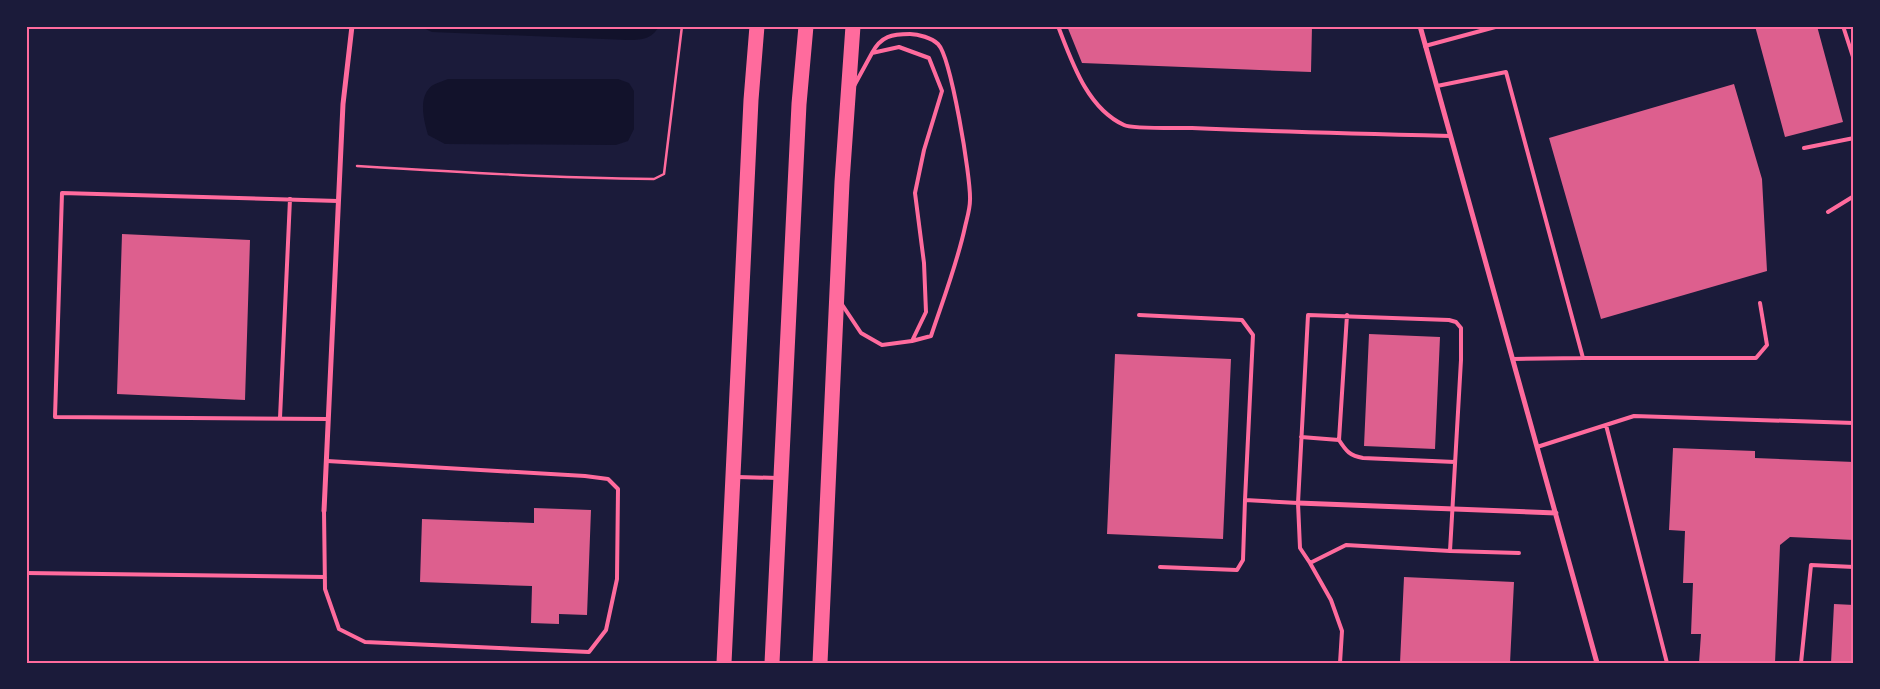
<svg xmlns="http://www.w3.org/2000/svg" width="1880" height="689" viewBox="0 0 1880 689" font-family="Raleway,sans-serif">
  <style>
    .water { fill: #12122b }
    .building { fill: #dd5f8e }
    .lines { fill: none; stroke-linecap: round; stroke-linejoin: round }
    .path { stroke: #ff6b9d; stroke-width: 2.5 }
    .service { stroke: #ff6b9d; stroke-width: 4 }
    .minor { stroke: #ff6b9d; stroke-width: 5 }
    .motorway { stroke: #ff6b9d; stroke-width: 15 }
    .neatline { fill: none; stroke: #ff6b9d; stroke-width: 2 }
  </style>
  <rect width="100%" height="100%" fill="#1b1b3a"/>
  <path class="water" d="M419 26H659C652 40 640 40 627 40L432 32Z
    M448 79H618L629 83 634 91V129L628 141 616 145 445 144 428 135C424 121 417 96 433 85 437 83 443 81 448 79Z"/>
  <path class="building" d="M1067 26H1312L1311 72 1082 63Z
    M1755 26H1817L1843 122 1785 137Z
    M1734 84 1762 179 1767 271 1601 319 1549 138Z
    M122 234 250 240 245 400 117 394Z
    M1369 334 1440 337 1435 449 1364 446Z
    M1115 354 1231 359 1223 539 1107 534Z
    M1673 448 1755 451V458L1854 462V540L1790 537 1780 545 1775 663H1699L1701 634H1691L1693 583H1683L1685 531 1669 530Z
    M534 508 591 510 587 615 559 614V624L531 623 532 586 420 582 422 519 534 523Z
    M1404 577 1514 582 1510 663H1400Z
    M1834 604 1854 605V663H1831Z"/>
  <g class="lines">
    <path class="path" d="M357 166C456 172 555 178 654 179L664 174 682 26"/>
    <path class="service" d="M1058 26C1072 62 1087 108 1124 125 1132 129 1180 128 1192 128 1278 132 1364 134 1450 136
      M1843 26 1854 60
      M1425 46 1499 26
      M872 53C881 36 892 34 910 34 918 34 932 38 938 44 951 57 971 178 970 200 970 209 967 218 965 227 957 264 943 300 931 336L912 341
      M1437 86 1506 72 1583 358 1513 359
      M1804 148 1854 138
      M1828 212 1854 196
      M841 303 861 333 882 345 912 341 926 312 924 263 915 193 924 150 942 91 929 58 899 47 872 53 854 86
      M1139 315 1242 320 1253 335 1245 500
      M1308 315 1449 320 1456 322 1461 328V360L1450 551 1346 545 1310 563 1300 548 1298 503Z
      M1347 315 1339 440C1346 451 1350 456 1363 458L1455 462
      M1583 358H1756L1767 345 1760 303
      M280 418 290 199
      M328 419 55 417 62 193 338 201
      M1606 425 1667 663
      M1301 437 1339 440
      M1537 447 1634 416 1854 423
      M737 477 778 478
      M324 511 325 589 339 629 365 642 589 652 606 630 617 579 618 489 608 479 585 476 327 461
      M1450 551 1519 553
      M1310 563 1331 600 1342 631 1340 663
      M1160 567 1237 570 1243 560 1245 500 1298 503
      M26 573 325 577
      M1801 663 1811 565 1854 567"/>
    <path class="minor" d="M1420 26 1597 663
      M1298 503 1556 513
      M324 511 343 104 352 26"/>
    <path class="motorway" d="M724 663 751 100 757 26
      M772 663 799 104 806 26
      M820 663 842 182 853 26"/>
  </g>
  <rect width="1880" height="689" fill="none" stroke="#1b1b3a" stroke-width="55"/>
  <rect x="28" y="28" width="1824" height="634" class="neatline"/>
</svg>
